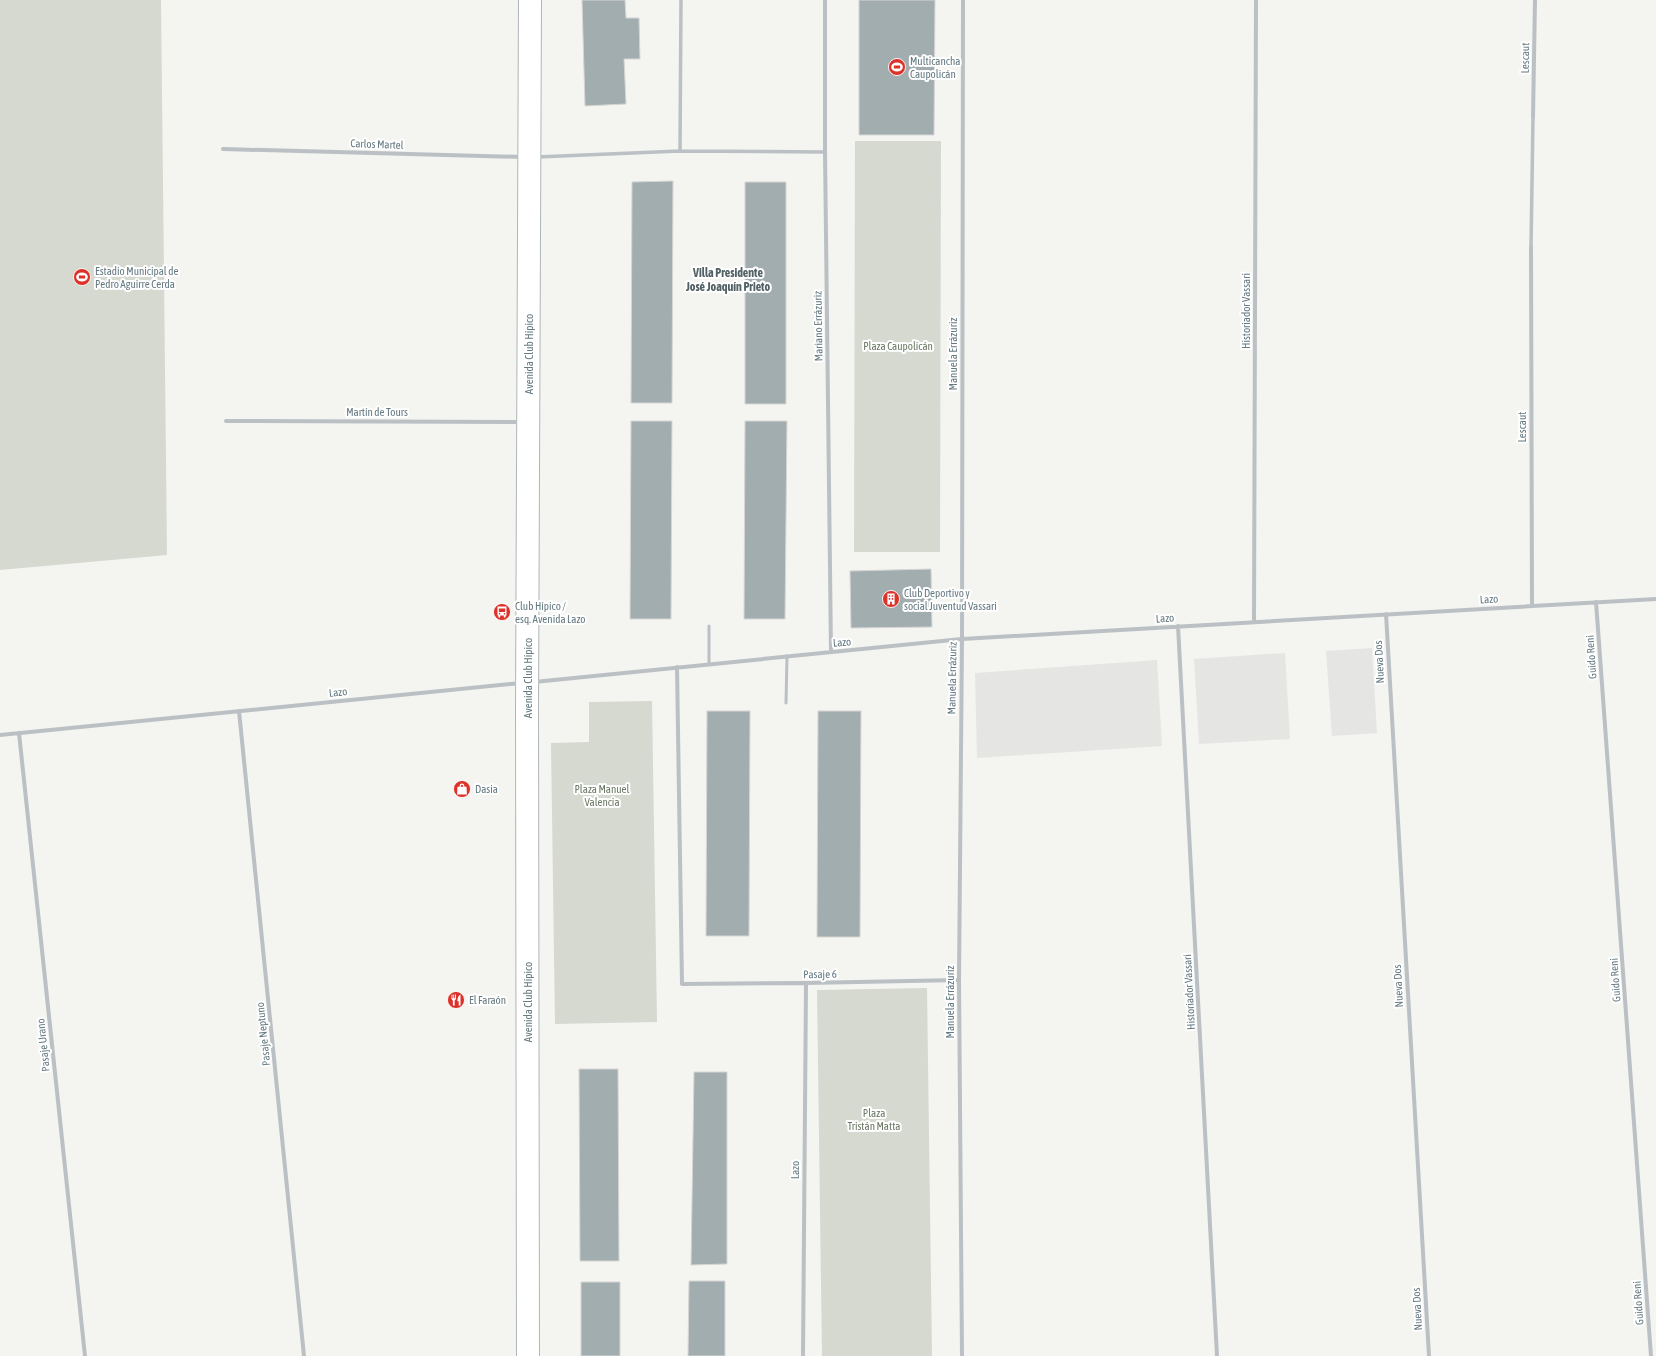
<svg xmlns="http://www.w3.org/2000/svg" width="1656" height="1356" viewBox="0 0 1656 1356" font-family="'Asap Condensed',sans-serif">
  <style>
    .built { fill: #e5e5e4 }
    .green { fill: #d5d9d0 }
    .building { fill: #a2adb0; stroke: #d6d5d3 }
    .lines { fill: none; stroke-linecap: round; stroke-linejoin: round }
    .secondary-casing { stroke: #afb6b9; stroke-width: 24 }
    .service { stroke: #bac0c3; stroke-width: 3 }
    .pedestrian { stroke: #bac0c3; stroke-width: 3.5 }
    .minor { stroke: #bac0c3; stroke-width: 4 }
    .secondary { stroke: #fff; stroke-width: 22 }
    .labels { text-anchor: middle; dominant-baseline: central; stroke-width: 4; stroke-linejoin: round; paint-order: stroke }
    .street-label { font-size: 11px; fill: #647981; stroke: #fff }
    .poi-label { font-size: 11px; fill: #647981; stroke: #fff; text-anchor: start }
    .park-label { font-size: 11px; fill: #6b7863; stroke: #fff }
    .neighbourhood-label { font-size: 12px; font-weight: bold; fill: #526166; stroke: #fff }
  </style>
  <rect width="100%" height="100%" fill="#f4f4f1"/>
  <path class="built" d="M1372 648 1377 733 1332 736 1326 651Z
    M1285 653 1290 739 1199 744 1194 659Z
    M1157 660 1162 746 977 758 975 673Z"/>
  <path class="green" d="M0 0H161L167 555 0 570Z
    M855 141H941L940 552H854Z
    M652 701 657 1022 555 1024 551 743 589 742V702Z
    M927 988 932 1356H822L817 990Z"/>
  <path class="building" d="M582 0H625L626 18H639L640 59H624L626 104 585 106Z
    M859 0H935L934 135H859Z
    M673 181 672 403H631L632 182Z
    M745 182H786V404H745Z
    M631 421H672L671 619H630Z
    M745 421H787L785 619H744Z
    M931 569 932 627 851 628 850 571Z
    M707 711H750L749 936H706Z
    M818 711H861L860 937H817Z
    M579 1069H618L619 1261H580Z
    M694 1072H727V1264L691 1265Z
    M689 1281H725V1356H688Z
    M581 1282H620V1356H581Z"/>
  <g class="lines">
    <g class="secondary-casing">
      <path id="secondary" d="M528 1356 527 708 530 0"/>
    </g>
    <path class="service" d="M709 664V626
      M786 703 787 656"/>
    <path class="pedestrian" d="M680 151 681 0
      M537 157 680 151 825 152
      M1531 247 1533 117"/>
    <path class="minor" d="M825 0V151L831 652
      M1533 117 1535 0
      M223 149 523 157
      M1531 247 1532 606
      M226 421 522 422
      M1596 602 1651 1356
      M1386 614 1429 1356
      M1254 622 1256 0
      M1178 626 1217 1356
      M677 667 682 984 806 983 959 980
      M534 682 962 639 1656 599
      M239 711 304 1356
      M19 733 85 1356
      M0 735 521 683
      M803 1356 806 983
      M962 1356 959 980 962 639 963 0"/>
    <use href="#secondary" class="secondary"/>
  </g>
  <defs>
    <g id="stadium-disc" transform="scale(0.9)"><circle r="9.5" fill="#dc3229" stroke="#fff"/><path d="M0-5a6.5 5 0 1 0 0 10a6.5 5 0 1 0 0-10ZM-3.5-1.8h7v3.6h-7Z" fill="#fff"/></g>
    <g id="building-disc" transform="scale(0.9)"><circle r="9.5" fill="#dc3229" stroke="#fff"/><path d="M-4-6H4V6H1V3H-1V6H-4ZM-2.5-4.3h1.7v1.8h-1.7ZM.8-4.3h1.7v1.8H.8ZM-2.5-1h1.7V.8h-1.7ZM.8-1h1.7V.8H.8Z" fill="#fff"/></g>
    <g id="bus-disc" transform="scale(0.9)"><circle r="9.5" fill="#dc3229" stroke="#fff"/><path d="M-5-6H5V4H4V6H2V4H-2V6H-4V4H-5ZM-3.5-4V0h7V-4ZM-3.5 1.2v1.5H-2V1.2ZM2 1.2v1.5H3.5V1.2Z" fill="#fff"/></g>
    <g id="shop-disc" transform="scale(0.9)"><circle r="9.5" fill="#dc3229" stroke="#fff"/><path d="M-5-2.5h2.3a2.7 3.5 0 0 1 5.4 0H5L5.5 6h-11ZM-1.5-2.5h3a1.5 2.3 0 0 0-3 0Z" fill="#fff"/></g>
    <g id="restaurant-disc" transform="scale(0.9)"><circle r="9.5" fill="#dc3229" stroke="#fff"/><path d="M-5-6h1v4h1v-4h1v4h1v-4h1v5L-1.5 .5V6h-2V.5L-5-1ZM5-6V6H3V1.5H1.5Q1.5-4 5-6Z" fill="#fff"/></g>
  </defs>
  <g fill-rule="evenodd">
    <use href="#stadium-disc" x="897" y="67"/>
    <use href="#stadium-disc" x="82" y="277"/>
    <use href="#building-disc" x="891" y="599"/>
    <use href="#bus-disc" x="502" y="612"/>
    <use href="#shop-disc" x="462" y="789"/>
    <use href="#restaurant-disc" x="456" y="1000"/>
  </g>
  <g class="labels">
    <g class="street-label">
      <text transform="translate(1525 58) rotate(-89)">Lescaut</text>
      <text transform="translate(377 144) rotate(2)">Carlos Martel</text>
      <text transform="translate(1246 311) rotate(-90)">Historiador Vassari</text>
      <text transform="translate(818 326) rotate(-91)">Mariano Errázuriz</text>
      <text transform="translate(529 354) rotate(-90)">Avenida Club Hípico</text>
      <text transform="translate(953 354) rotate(-90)">Manuela Errázuriz</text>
      <text x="377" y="412">Martín de Tours</text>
      <text transform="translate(1522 427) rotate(-90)">Lescaut</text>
      <text transform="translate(1489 599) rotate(-3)">Lazo</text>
      <text transform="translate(1165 618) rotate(-4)">Lazo</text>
      <text transform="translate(842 642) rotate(-5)">Lazo</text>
      <text transform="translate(1591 657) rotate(-94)">Guido Reni</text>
      <text transform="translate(1379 662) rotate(-93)">Nueva Dos</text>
      <text transform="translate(528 678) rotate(-90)">Avenida Club Hípico</text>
      <text transform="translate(952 678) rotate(-89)">Manuela Errázuriz</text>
      <text transform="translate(338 692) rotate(-6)">Lazo</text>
      <text transform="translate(820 974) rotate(-1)">Pasaje 6</text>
      <text transform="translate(1615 980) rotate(-94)">Guido Reni</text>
      <text transform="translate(1398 986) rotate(-93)">Nueva Dos</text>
      <text transform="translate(1189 992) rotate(-93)">Historiador Vassari</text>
      <text transform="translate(528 1002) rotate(-90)">Avenida Club Hípico</text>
      <text transform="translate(950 1002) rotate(-90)">Manuela Errázuriz</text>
      <text transform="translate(263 1034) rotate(-96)">Pasaje Neptuno</text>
      <text transform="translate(43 1045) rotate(-96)">Pasaje Urano</text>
      <text transform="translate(795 1170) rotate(-89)">Lazo</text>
      <text transform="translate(1638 1303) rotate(-94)">Guido Reni</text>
      <text transform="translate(1417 1309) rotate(-93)">Nueva Dos</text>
    </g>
    <g class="poi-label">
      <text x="910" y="61">Multicancha<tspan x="910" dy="13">Caupolicán</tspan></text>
      <text x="95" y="271">Estadio Municipal de<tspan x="95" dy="13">Pedro Aguirre Cerda</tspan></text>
      <text x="904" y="593">Club Deportivo y<tspan x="904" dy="13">social Juventud Vassari</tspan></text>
      <text x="515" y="606">Club Hípico /<tspan x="515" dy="13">esq. Avenida Lazo</tspan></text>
      <text x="475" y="789">Dasia</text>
      <text x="469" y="1000">El Faraón</text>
    </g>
    <g class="park-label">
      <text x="898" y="346">Plaza Caupolicán</text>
      <text x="602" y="789">Plaza Manuel<tspan x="602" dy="13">Valencia</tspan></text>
      <text x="874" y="1113">Plaza<tspan x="874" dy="13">Tristán Matta</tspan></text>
    </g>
    <g class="neighbourhood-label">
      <text x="728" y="273">Villa Presidente<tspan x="728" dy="14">José Joaquín Prieto</tspan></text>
    </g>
  </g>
</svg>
